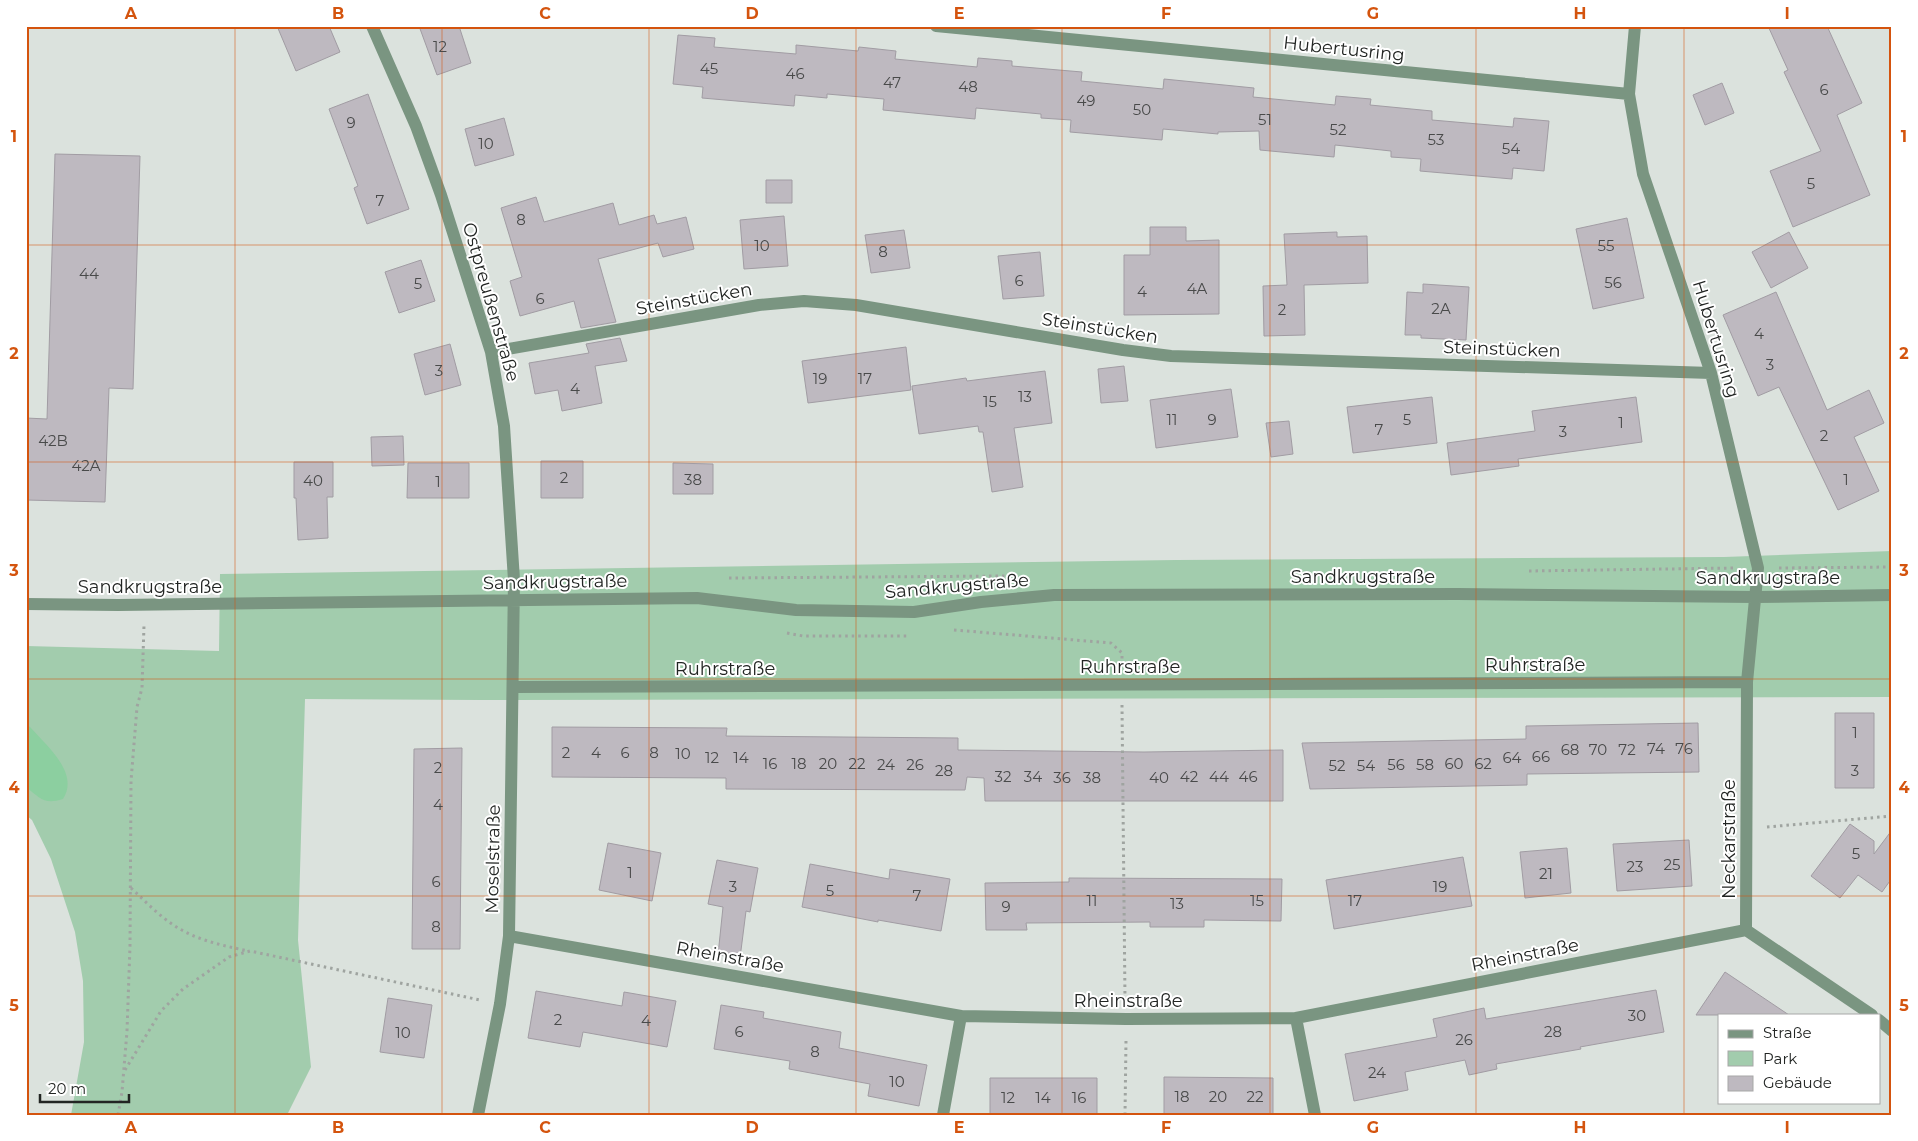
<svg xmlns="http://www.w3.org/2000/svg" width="1918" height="1141" viewBox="0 0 1918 1141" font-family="Montserrat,sans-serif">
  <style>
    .green { fill: #a2ccad }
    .water { fill: #8ccfa0 }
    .building { fill: #beb9c0; stroke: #a19ca3 }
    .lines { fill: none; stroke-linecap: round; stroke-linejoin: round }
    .path { stroke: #9fa4a0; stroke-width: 3; stroke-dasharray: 2.5 4; stroke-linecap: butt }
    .minor { stroke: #7a9581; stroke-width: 12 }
    .grid { fill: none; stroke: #d4540e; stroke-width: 1; stroke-opacity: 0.55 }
    .labels { text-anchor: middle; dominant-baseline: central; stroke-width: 4; stroke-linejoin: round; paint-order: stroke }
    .number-label { font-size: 15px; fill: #494a4a }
    .street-label { font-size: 18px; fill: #222523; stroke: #fff }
    .neatline { fill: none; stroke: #d4540e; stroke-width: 2 }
    .grid-label { font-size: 16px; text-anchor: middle; font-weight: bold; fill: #d4540e }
  </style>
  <rect width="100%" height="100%" fill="#dbe2dd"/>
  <path class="green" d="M1892 551V697L480 700 305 699 298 940 311 1067 287 1115H71L84 1042 83 981 75 932 51 859 32 820 26 815V646L219 651 220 574 1176 560 1724 557Z"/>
  <path class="water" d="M26 725 30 727C46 745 80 773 63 799 44 805 40 798 26 787Z"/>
  <path class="building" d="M277 26H329L340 52 296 71Z
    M419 26H459L471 63 437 75Z
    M1768 26H1827L1862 103 1837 115 1870 195 1793 227 1770 171 1821 151 1784 72 1788 70Z
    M678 35 715 38 714 47 796 54V45L858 51 859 47 896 51 895 59 977 67 978 58 1012 61V66L1082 72 1081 81 1163 89 1164 79 1254 88 1253 97 1335 105 1336 96 1371 99 1370 105 1432 111V120L1513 127 1514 118 1549 121 1544 171 1513 168 1512 179 1420 171 1421 159 1391 157V151L1335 145 1334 157 1260 150 1259 131 1218 132V134L1163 129 1162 140 1070 132 1071 120 1041 118V114L976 108 975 119 883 110 884 99 827 94V98L795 95 794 106 702 98 703 87 673 84Z
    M1722 83 1734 113 1705 125 1693 95Z
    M368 94 409 209 367 224 354 188 358 186 329 109Z
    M504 118 514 155 475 166 465 129Z
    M55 154 140 156 133 389 109 388 105 502 26 500V418L47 419Z
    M766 180H792V203H766Z
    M536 197 544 222 613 203 619 225 654 215 657 224 686 217 694 249 663 257 658 243 598 259 616 322 581 328 574 301 520 316 510 281 522 277 501 208Z
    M784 216 788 266 744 269 740 220Z
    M1627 218 1644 298 1593 309 1576 229Z
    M1150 227H1186V241L1219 240V314L1124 315V255H1150Z
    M904 230 910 268 871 273 865 235Z
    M1337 232V237L1367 236 1368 283 1304 285 1305 335 1264 336 1263 286 1287 285 1284 234Z
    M1789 232 1808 268 1771 288 1752 252Z
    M1040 252 1044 296 1003 299 998 256Z
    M421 260 435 301 399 313 385 272Z
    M1423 284 1469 287 1466 340 1421 338V335H1405L1407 292 1423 293Z
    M1776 292 1827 410 1869 390 1884 423 1854 437 1879 491 1838 510 1779 387 1758 396 1723 315Z
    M620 338 627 361 595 366 602 403 562 411 558 390 535 394 529 363 589 353 586 344Z
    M450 344 461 385 425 395 414 354Z
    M906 347 911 390 808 403 802 361Z
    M1124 366 1128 401 1101 403 1098 369Z
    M1045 371 1052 423 1014 428 1023 487 992 492 983 432H979L978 426 919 434 912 386 966 378 967 381Z
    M1231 389 1238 437 1156 448 1150 400Z
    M1432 397 1437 443 1353 453 1347 407Z
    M1636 397 1642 442 1518 459 1519 466 1451 475 1447 443 1535 431 1532 411Z
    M1289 421 1293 454 1271 457 1266 423Z
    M403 436 404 465 372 466 371 437Z
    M541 461H583V498H541Z
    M294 462H333V497H327L328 538 298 540 296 498H294Z
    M408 463H469V498H407Z
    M673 463 713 464V494H673Z
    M1835 713H1874V788H1835Z
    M1698 723 1699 772 1527 774V785L1310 789 1302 743 1526 739V726Z
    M552 727 727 728 726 736 958 738V750L1144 752 1283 750V801H985L984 778 967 777 965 790 726 789V778L552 777Z
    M462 748 460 949H412L414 749Z
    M1850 824 1874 841V854L1892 830V878L1882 892 1858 875 1840 898 1811 876Z
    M1689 840 1692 886 1617 891 1613 844Z
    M608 843 661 853 652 901 599 890Z
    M1567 848 1571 893 1525 898 1520 852Z
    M1463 857 1472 906 1334 929 1326 880Z
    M717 860 758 868 750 912 746 911 740 958 718 955 723 907 708 904Z
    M810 864 889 879 890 869 950 879 941 931 878 920V922L802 907Z
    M1069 878 1282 879 1281 921 1204 920V927H1150V922L1026 923 1027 930H986L985 883 1069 882Z
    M1725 972 1789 1015H1696Z
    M1656 990 1664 1032 1580 1047 1581 1049 1496 1064 1497 1069 1469 1075 1465 1060 1405 1072 1408 1090 1354 1101 1345 1054 1437 1037 1433 1019 1484 1008 1486 1019Z
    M536 991 622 1006 624 992 676 1001 667 1047 583 1032 580 1047 528 1038Z
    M388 998 432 1005 424 1058 380 1052Z
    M721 1005 764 1012 763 1018 841 1032 839 1048 927 1065 919 1106 868 1096 870 1084 789 1069 790 1061 714 1049Z
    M1164 1077 1273 1078V1115H1164Z
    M990 1078H1097V1115H990Z"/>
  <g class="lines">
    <path class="path" d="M1779 568 1892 567
      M1529 571 1736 568
      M729 578 1006 576
      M954 630 1111 643 1122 653V664
      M787 633 803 636H908
      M1122 705 1125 999
      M1767 827 1892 816
      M131 888C144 900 157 914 172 924 195 940 221 945 248 951
      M125 1070 161 1011 183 989 229 957 250 951 480 1000
      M118 1115 122 1092 127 1031 130 946 131 781 137 707 142 688 144 625
      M1125 1115 1126 1040"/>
    <path class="minor" d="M372 26 416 126 441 195 491 352 504 426 514 580 509 936 500 1004 478 1115
      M936 26 1629 94
      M1635 26 1629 94 1643 174 1711 373 1758 568 1747 682 1746 930 1872 1015
      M491 352 759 305 804 301 856 305 1123 350 1171 356 1711 373
      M26 604 118 605 697 598 796 610 914 612 981 602 1054 595 1458 594 1755 597 1892 595
      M514 687 1747 682
      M509 936 961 1016 1126 1019 1296 1018 1746 930
      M1296 1018 1315 1115
      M1879 1020 1892 1031
      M943 1115 961 1016"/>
  </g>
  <path class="grid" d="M235 26V1115M442 26V1115M649 26V1115M856 26V1115M1062 26V1115M1270 26V1115M1476 26V1115M1684 26V1115M26 245H1892M26 462H1892M26 679H1892M26 896H1892"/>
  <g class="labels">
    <g class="number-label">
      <text x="440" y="46">12</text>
      <text x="709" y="68">45</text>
      <text x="795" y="73">46</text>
      <text x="892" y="82">47</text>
      <text x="968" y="86">48</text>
      <text x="1824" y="89">6</text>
      <text x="1086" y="100">49</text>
      <text x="1142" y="109">50</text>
      <text x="1265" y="119">51</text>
      <text x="351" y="122">9</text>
      <text x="1338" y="129">52</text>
      <text x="1436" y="139">53</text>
      <text x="486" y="143">10</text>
      <text x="1511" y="148">54</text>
      <text x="1811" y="183">5</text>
      <text x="380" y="200">7</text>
      <text x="521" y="219">8</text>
      <text x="762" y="245">10</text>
      <text x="1606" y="245">55</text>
      <text x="883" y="251">8</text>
      <text x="89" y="273">44</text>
      <text x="1019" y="280">6</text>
      <text x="1613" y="282">56</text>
      <text x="418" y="283">5</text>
      <text x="1197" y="288">4A</text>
      <text x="1142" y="291">4</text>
      <text x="540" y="298">6</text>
      <text x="1441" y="308">2A</text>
      <text x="1282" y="309">2</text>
      <text x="1759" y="333">4</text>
      <text x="1770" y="364">3</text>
      <text x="439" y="370">3</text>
      <text x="820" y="378">19</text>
      <text x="865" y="378">17</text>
      <text x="575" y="388">4</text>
      <text x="1025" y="396">13</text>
      <text x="990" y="401">15</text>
      <text x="1172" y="419">11</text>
      <text x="1212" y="419">9</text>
      <text x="1407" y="419">5</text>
      <text x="1621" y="422">1</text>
      <text x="1379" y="429">7</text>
      <text x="1563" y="431">3</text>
      <text x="1824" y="435">2</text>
      <text x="53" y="440">42B</text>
      <text x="86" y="465">42A</text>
      <text x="564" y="477">2</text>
      <text x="693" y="479">38</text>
      <text x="1846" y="479">1</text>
      <text x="313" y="480">40</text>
      <text x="438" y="481">1</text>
      <text x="1855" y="732">1</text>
      <text x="1656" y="748">74</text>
      <text x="1684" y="748">76</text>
      <text x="1570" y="749">68</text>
      <text x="1598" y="749">70</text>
      <text x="1627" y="749">72</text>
      <text x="566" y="752">2</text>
      <text x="596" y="752">4</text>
      <text x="625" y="752">6</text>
      <text x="654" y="752">8</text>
      <text x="683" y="753">10</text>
      <text x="1541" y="756">66</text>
      <text x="712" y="757">12</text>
      <text x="741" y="757">14</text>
      <text x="1512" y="757">64</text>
      <text x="770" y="763">16</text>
      <text x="799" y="763">18</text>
      <text x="828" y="763">20</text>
      <text x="857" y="763">22</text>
      <text x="1454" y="763">60</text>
      <text x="1483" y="763">62</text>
      <text x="886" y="764">24</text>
      <text x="915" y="764">26</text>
      <text x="1396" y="764">56</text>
      <text x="1425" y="764">58</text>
      <text x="1337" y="765">52</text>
      <text x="1366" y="765">54</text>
      <text x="438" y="767">2</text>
      <text x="944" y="770">28</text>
      <text x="1855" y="770">3</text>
      <text x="1003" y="776">32</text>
      <text x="1033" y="776">34</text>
      <text x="1189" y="776">42</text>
      <text x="1219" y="776">44</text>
      <text x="1248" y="776">46</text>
      <text x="1062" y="777">36</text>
      <text x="1092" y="777">38</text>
      <text x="1159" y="777">40</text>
      <text x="438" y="804">4</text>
      <text x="1856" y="853">5</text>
      <text x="1672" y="864">25</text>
      <text x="1635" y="866">23</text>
      <text x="630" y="872">1</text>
      <text x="1546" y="873">21</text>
      <text x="436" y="881">6</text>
      <text x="733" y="886">3</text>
      <text x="1440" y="886">19</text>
      <text x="830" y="890">5</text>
      <text x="917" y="895">7</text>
      <text x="1092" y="900">11</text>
      <text x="1257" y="900">15</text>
      <text x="1355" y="900">17</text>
      <text x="1177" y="903">13</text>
      <text x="1006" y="906">9</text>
      <text x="436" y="926">8</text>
      <text x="1637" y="1015">30</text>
      <text x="558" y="1019">2</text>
      <text x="646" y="1020">4</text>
      <text x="739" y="1031">6</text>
      <text x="1553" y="1031">28</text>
      <text x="403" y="1032">10</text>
      <text x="1464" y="1039">26</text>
      <text x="815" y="1051">8</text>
      <text x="1377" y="1072">24</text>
      <text x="897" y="1081">10</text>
      <text x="1182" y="1096">18</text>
      <text x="1218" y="1096">20</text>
      <text x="1255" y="1096">22</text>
      <text x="1008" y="1097">12</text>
      <text x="1043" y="1097">14</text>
      <text x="1079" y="1097">16</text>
    </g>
    <g class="street-label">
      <text transform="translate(1344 49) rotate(6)">Hubertusring</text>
      <text transform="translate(694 299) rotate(-10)">Steinstücken</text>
      <text transform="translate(491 302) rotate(74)">Ostpreußenstraße</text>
      <text transform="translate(1100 328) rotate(9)">Steinstücken</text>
      <text transform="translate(1716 339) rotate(73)">Hubertusring</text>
      <text transform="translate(1502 349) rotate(2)">Steinstücken</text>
      <text x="1363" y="577">Sandkrugstraße</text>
      <text x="1768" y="578">Sandkrugstraße</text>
      <text transform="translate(555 582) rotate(-1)">Sandkrugstraße</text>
      <text transform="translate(957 586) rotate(-5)">Sandkrugstraße</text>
      <text x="150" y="587">Sandkrugstraße</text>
      <text x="1535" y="665">Ruhrstraße</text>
      <text x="1130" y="667">Ruhrstraße</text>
      <text x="725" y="669">Ruhrstraße</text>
      <text transform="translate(1729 839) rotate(-90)">Neckarstraße</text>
      <text transform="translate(493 859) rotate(-89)">Moselstraße</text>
      <text transform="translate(1525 955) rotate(-11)">Rheinstraße</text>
      <text transform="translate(730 957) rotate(10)">Rheinstraße</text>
      <text x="1128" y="1001">Rheinstraße</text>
    </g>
  </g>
  <rect width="1918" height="1141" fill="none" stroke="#ffffff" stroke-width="55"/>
  <rect x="1718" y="1014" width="162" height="90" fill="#ffffff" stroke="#a7a8a7"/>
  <rect x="1728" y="1030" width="25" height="8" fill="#7a9581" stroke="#a7a8a7"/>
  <text x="1763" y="1038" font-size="15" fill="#222523">Straße</text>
  <rect x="1728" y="1051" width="25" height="15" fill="#a2ccad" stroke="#a7a8a7"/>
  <text x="1763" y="1064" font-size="15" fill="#222523">Park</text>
  <rect x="1728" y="1076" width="25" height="15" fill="#beb9c0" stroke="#a7a8a7"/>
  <text x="1763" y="1088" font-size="15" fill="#222523">Gebäude</text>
  <path d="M40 1094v8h89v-8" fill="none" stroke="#222523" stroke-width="2.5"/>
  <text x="48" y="1094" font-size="15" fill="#222523" stroke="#ffffff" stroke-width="4" paint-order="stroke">20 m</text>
  <rect x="28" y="28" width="1862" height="1086" class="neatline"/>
  <g class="grid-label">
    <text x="131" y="19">A</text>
    <text x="338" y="19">B</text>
    <text x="545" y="19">C</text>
    <text x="752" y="19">D</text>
    <text x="959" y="19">E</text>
    <text x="1166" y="19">F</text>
    <text x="1373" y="19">G</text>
    <text x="1580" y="19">H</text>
    <text x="1787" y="19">I</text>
    <text x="14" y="142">1</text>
    <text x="1904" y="142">1</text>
    <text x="14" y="359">2</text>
    <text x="1904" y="359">2</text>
    <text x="14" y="576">3</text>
    <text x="1904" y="576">3</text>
    <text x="14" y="793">4</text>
    <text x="1904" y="793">4</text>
    <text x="14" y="1011">5</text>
    <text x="1904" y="1011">5</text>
    <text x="131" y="1133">A</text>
    <text x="338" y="1133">B</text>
    <text x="545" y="1133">C</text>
    <text x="752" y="1133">D</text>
    <text x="959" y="1133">E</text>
    <text x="1166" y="1133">F</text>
    <text x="1373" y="1133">G</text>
    <text x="1580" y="1133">H</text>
    <text x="1787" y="1133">I</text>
  </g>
</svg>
